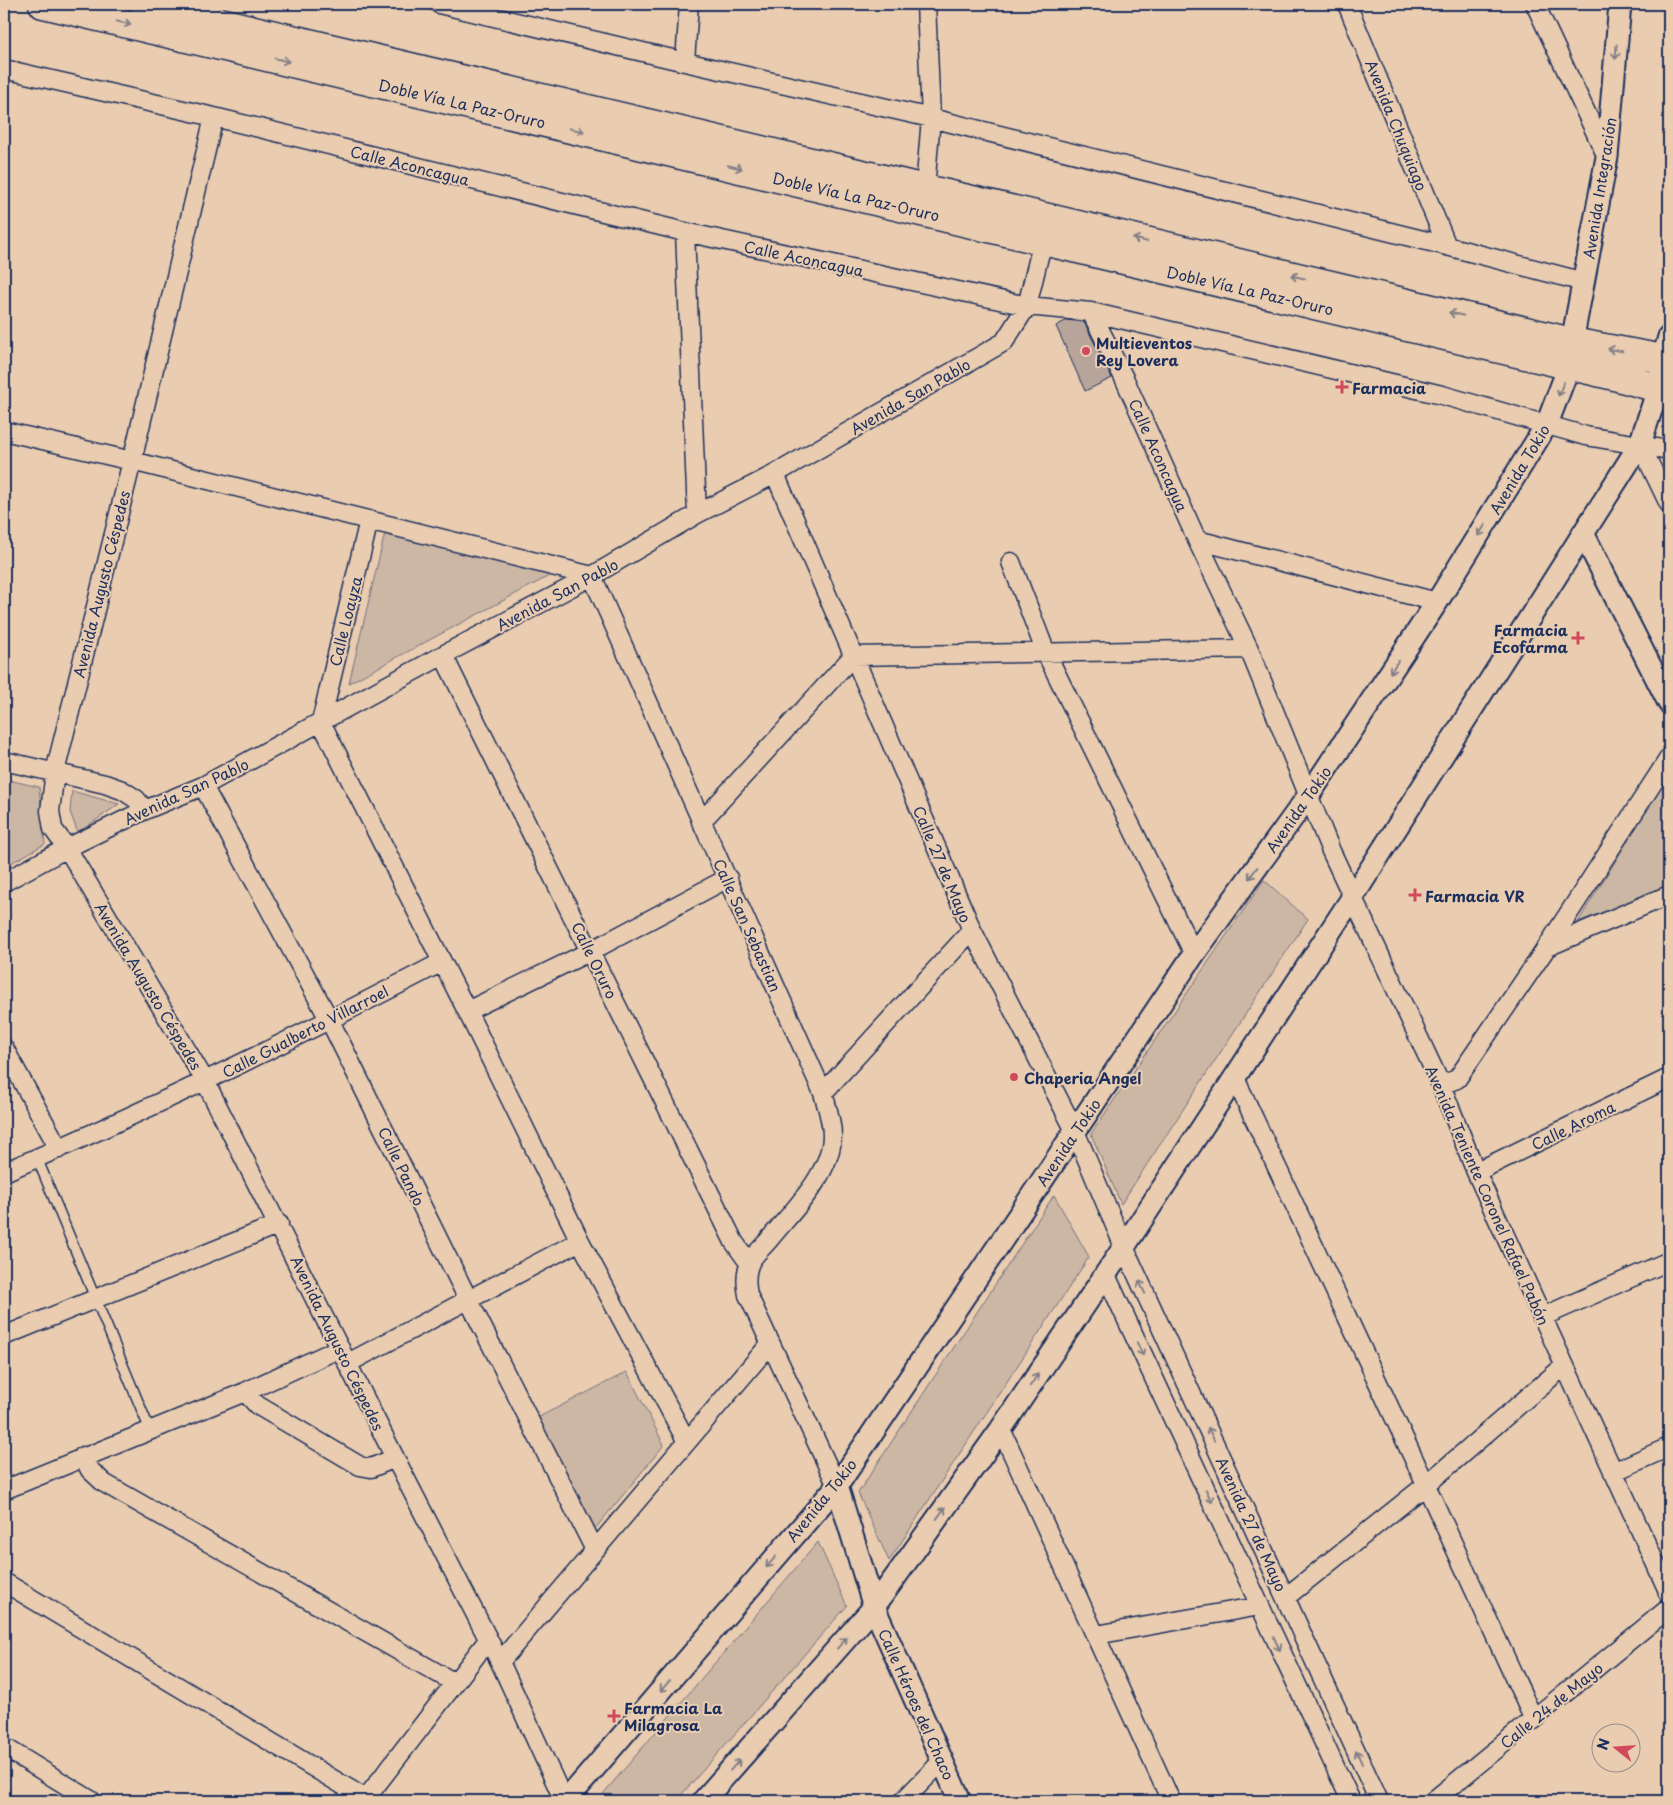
<svg xmlns="http://www.w3.org/2000/svg" width="1673" height="1805" viewBox="0 0 1673 1805" font-family="'Playpen Sans',sans-serif">
  <style>
    .green { fill: #ccb6a4; stroke: #747281 }
    .building { fill: #b7a59c; stroke: #1b2f5e }
    .lines { fill: none; stroke-linecap: round; stroke-linejoin: round }
    .service-casing { stroke: #1b2f5e; stroke-width: 12 }
    .minor-casing { stroke: #1b2f5e; stroke-width: 21 }
    .tertiary-casing { stroke: #1b2f5e; stroke-width: 25 }
    .trunk-casing { stroke: #1b2f5e; stroke-width: 31 }
    .service { stroke: #eacdb0; stroke-width: 9 }
    .minor { stroke: #eacdb0; stroke-width: 18 }
    .tertiary { stroke: #eacdb0; stroke-width: 21 }
    .trunk { stroke: #eacdb0; stroke-width: 28 }
    .oneway { stroke: #827e87 }
    .poi-dot { fill: #d1495b; stroke: #eacdb0; stroke-width: 2 }
    .labels { text-anchor: middle; dominant-baseline: central; stroke-width: 4; stroke-linejoin: round; paint-order: stroke }
    .street-label { font-size: 15px; fill: #1b2f5e; stroke: #eacdb0 }
    .poi-label { font-size: 15px; font-weight: bold; fill: #1b2f5e; stroke: #eacdb0; text-anchor: start }
  </style>
  <rect width="100%" height="100%" fill="#eacdb0"/>
  <filter id="ink" filterUnits="userSpaceOnUse"><feTurbulence type="fractalNoise" baseFrequency=".02" numOctaves="2"/><feDisplacementMap in="SourceGraphic" scale="10" xChannelSelector="R" yChannelSelector="G"/><feConvolveMatrix kernelMatrix="1 2 1 2 8 2 1 2 1" color-interpolation-filters="sRGB"/></filter>
  <g filter="url(#ink)">
    <path class="green" d="M385 533 551 575 349 683Z
      M4 779 39 787 45 844 4 867Z
      M1665 780 1669 781V886L1578 922Z
      M72 791 119 804 78 833 70 812Z
      M1264 880 1308 919 1121 1204 1091 1134Z
      M1054 1195 1089 1257 889 1561 858 1493Z
      M627 1372 664 1445 595 1529 589 1528 535 1419Z
      M818 1542 847 1606 676 1801H597Z"/>
    <path class="building" d="M1067 320 1084 322 1112 378 1085 391 1056 326Z"/>
    <g class="lines">
      <g class="service-casing">
        <path id="service" d="M37 1158 150 1430"/>
      </g>
      <g class="minor-casing">
        <path id="minor" d="M439 4 685 62 931 118 1447 246 1584 282
          M1347 4 1447 246
          M1535 4 1607 157
          M685 62 689 4
          M4 69 214 117 685 232 1027 306 1091 312 1125 380 1197 540 1249 649 1331 851 1441 1085 1476 1172 1669 1593
          M214 117 132 461 55 772 50 811 53 829 67 848 205 1081 395 1458 500 1662 564 1801
          M925 189 931 118 926 4
          M685 232 697 514
          M1091 312 1442 395 1586 436 1669 450
          M4 431 132 461 592 576C668 749 746 921 823 1093 827 1107 832 1121 832 1135 832 1174 791 1212 768 1241 762 1248 752 1256 749 1265 745 1275 746 1285 748 1295L837 1486
          M1640 444 1669 504
          M775 474 972 930 1075 1131 1124 1247 1379 1801
          M369 520 321 722 467 1011 580 1241 687 1442
          M1197 540 1437 602
          M1011 562 1046 653 1194 954
          M443 655 734 1242 749 1263
          M4 761 105 784 122 790 136 799 145 810
          M203 786 330 1021 468 1299 595 1550
          M701 822 853 656 1249 649
          M4 882 67 848 145 810 203 786 443 655 592 576 697 514 775 474 1004 342 1027 306 1043 240
          M1547 947 1669 895
          M467 1011 591 951 728 878
          M4 1048 59 1149
          M1235 1078 1426 1485 1534 1720
          M1441 1085 1457 1079 1547 947 1669 758
          M823 1093 972 930
          M4 1172C153 1109 298 1037 442 962
          M1476 1172 1669 1078
          M1105 1273 1351 1801
          M1542 1317 1669 1261
          M4 1336 279 1224
          M348 1363 580 1241
          M245 1392 257 1405 360 1466 371 1468 395 1458
          M1001 1429 1171 1801
          M83 1456 90 1470 104 1483 455 1683
          M1613 1472 1669 1447
          M4 1490 245 1392 340 1348
          M4 1582 366 1799
          M1286 1597 1426 1485 1564 1366
          M1096 1635 1260 1606
          M500 1662 770 1344
          M4 1747 92 1801
          M364 1801 488 1640
          M903 1801 943 1760
          M1433 1801 1669 1608"/>
      </g>
      <g class="tertiary-casing">
        <path id="tertiary" d="M1583 533 1669 703
          M837 1486 874 1607 960 1801
          M566 1801 837 1486 1194 954 1309 795 1437 602 1547 424 1569 366 1572 342 1607 157 1620 4
          M703 1801 874 1607 1001 1429 1124 1247 1352 898 1640 444 1658 389 1663 358 1669 337"/>
      </g>
      <g class="trunk-casing">
        <path id="trunk" d="M43 4 1618 377 1669 391
          M144 4 1572 342 1669 360"/>
      </g>
      <use href="#service" class="service"/>
      <use href="#minor" class="minor"/>
      <use href="#tertiary" class="tertiary"/>
      <use href="#trunk" class="trunk"/>
    </g>
    <defs><path id="oneway-shaft" d="M-6 0H5M1.5-3L5.5 0L1.5 3" fill="none" stroke-width="1.6" stroke-linecap="round" stroke-linejoin="round" transform="scale(1.25)"/></defs>
    <g class="oneway">
      <use href="#oneway-shaft" transform="translate(124 23) rotate(13)"/>
      <use href="#oneway-shaft" transform="translate(1616 52) rotate(95)"/>
      <use href="#oneway-shaft" transform="translate(282 60) rotate(13)"/>
      <use href="#oneway-shaft" transform="translate(577 130) rotate(13)"/>
      <use href="#oneway-shaft" transform="translate(735 167) rotate(13)"/>
      <use href="#oneway-shaft" transform="translate(1140 240) rotate(-167)"/>
      <use href="#oneway-shaft" transform="translate(1298 277) rotate(-167)"/>
      <use href="#oneway-shaft" transform="translate(1456 314) rotate(-167)"/>
      <use href="#oneway-shaft" transform="translate(1615 350) rotate(-170)"/>
      <use href="#oneway-shaft" transform="translate(1561 389) rotate(111)"/>
      <use href="#oneway-shaft" transform="translate(1482 530) rotate(122)"/>
      <use href="#oneway-shaft" transform="translate(1394 667) rotate(124)"/>
      <use href="#oneway-shaft" transform="translate(1253 873) rotate(126)"/>
      <use href="#oneway-shaft" transform="translate(1142 1287) rotate(-115)"/>
      <use href="#oneway-shaft" transform="translate(1140 1349) rotate(65)"/>
      <use href="#oneway-shaft" transform="translate(1034 1380) rotate(-56)"/>
      <use href="#oneway-shaft" transform="translate(1211 1434) rotate(-115)"/>
      <use href="#oneway-shaft" transform="translate(1209 1496) rotate(65)"/>
      <use href="#oneway-shaft" transform="translate(941 1513) rotate(-54)"/>
      <use href="#oneway-shaft" transform="translate(771 1562) rotate(131)"/>
      <use href="#oneway-shaft" transform="translate(842 1643) rotate(-49)"/>
      <use href="#oneway-shaft" transform="translate(1277 1644) rotate(65)"/>
      <use href="#oneway-shaft" transform="translate(665 1686) rotate(131)"/>
      <use href="#oneway-shaft" transform="translate(1359 1757) rotate(-114)"/>
      <use href="#oneway-shaft" transform="translate(735 1765) rotate(-49)"/>
    </g>
  </g>
  <g class="poi-dot">
    <circle cx="1086" cy="351" r="5"/>
    <path d="M1339.5 379.5h5v5h5v5h-5v5h-5v-5h-5v-5h5z"/>
    <path d="M1575.5 630.5h5v5h5v5h-5v5h-5v-5h-5v-5h5z"/>
    <path d="M1412.5 887.5h5v5h5v5h-5v5h-5v-5h-5v-5h5z"/>
    <circle cx="1014" cy="1077" r="5"/>
    <path d="M611.5 1708.5h5v5h5v5h-5v5h-5v-5h-5v-5h5z"/>
  </g>
  <g class="labels">
    <g class="street-label">
      <text transform="translate(462 103) rotate(13)">Doble Vía La Paz-Oruro</text>
      <text transform="translate(1397 125) rotate(68)">Avenida Chuquiago</text>
      <text transform="translate(410 165) rotate(14)">Calle Aconcagua</text>
      <text transform="translate(1599 188) rotate(-81)">Avenida Integración</text>
      <text transform="translate(856 196) rotate(13)">Doble Vía La Paz-Oruro</text>
      <text transform="translate(804 258) rotate(12)">Calle Aconcagua</text>
      <text transform="translate(1250 290) rotate(13)">Doble Vía La Paz-Oruro</text>
      <text transform="translate(910 396) rotate(-30)">Avenida San Pablo</text>
      <text transform="translate(1159 455) rotate(66)">Calle Aconcagua</text>
      <text transform="translate(1519 469) rotate(-59)">Avenida Tokio</text>
      <text transform="translate(101 584) rotate(-76)">Avenida Augusto Céspedes</text>
      <text transform="translate(557 594) rotate(-28)">Avenida San Pablo</text>
      <text transform="translate(345 621) rotate(-76)">Calle Loayza</text>
      <text transform="translate(186 791) rotate(-25)">Avenida San Pablo</text>
      <text transform="translate(1298 809) rotate(-55)">Avenida Tokio</text>
      <text transform="translate(943 864) rotate(67)">Calle 27 de Mayo</text>
      <text transform="translate(748 925) rotate(66)">Calle San Sebastian</text>
      <text transform="translate(595 960) rotate(64)">Calle Oruro</text>
      <text transform="translate(149 986) rotate(59)">Avenida Augusto Céspedes</text>
      <text transform="translate(305 1031) rotate(-27)">Calle Gualberto Villarroel</text>
      <text transform="translate(1573 1125) rotate(-26)">Calle Aroma</text>
      <text transform="translate(1068 1142) rotate(-56)">Avenida Tokio</text>
      <text transform="translate(402 1166) rotate(64)">Calle Pando</text>
      <text transform="translate(1488 1195) rotate(66)">Avenida Teniente Coronel Rafael Pabón</text>
      <text transform="translate(338 1343) rotate(64)">Avenida Augusto Céspedes</text>
      <text transform="translate(821 1500) rotate(-51)">Avenida Tokio</text>
      <text transform="translate(1252 1524) rotate(65)">Avenida 27 de Mayo</text>
      <text transform="translate(917 1704) rotate(66)">Calle Héroes del Chaco</text>
      <text transform="translate(1551 1705) rotate(-39)">Calle 24 de Mayo</text>
    </g>
    <g class="poi-label">
      <text x="1096" y="342">Multieventos<tspan x="1096" dy="17">Rey Lovera</tspan></text>
      <text x="1352" y="387">Farmacia</text>
      <text x="1568" y="629" text-anchor="end">Farmacia<tspan x="1568" dy="17">Ecofarma</tspan></text>
      <text x="1425" y="895">Farmacia VR</text>
      <text x="1024" y="1077">Chaperia Angel</text>
      <text x="624" y="1707">Farmacia La<tspan x="624" dy="17">Milagrosa</tspan></text>
    </g>
  </g>
  <rect width="1673" height="1805" fill="none" stroke="#eacdb0" stroke-width="20"/>
  <rect x="10" y="10" width="1653" height="1785" fill="none" stroke="#1b2f5e" stroke-width="2" filter="url(#ink)"/>
  <g transform="translate(1616 1748) rotate(287)"><circle r="24" fill="#eacdb0" stroke="#978e8f"/>
  <path d="M0-4L9 19L0 12L-9 19Z" fill="#d1495b"/>
  <text y="-8" font-size="14" font-weight="bold" text-anchor="middle" fill="#1b2f5e">N</text>
  </g>
</svg>
